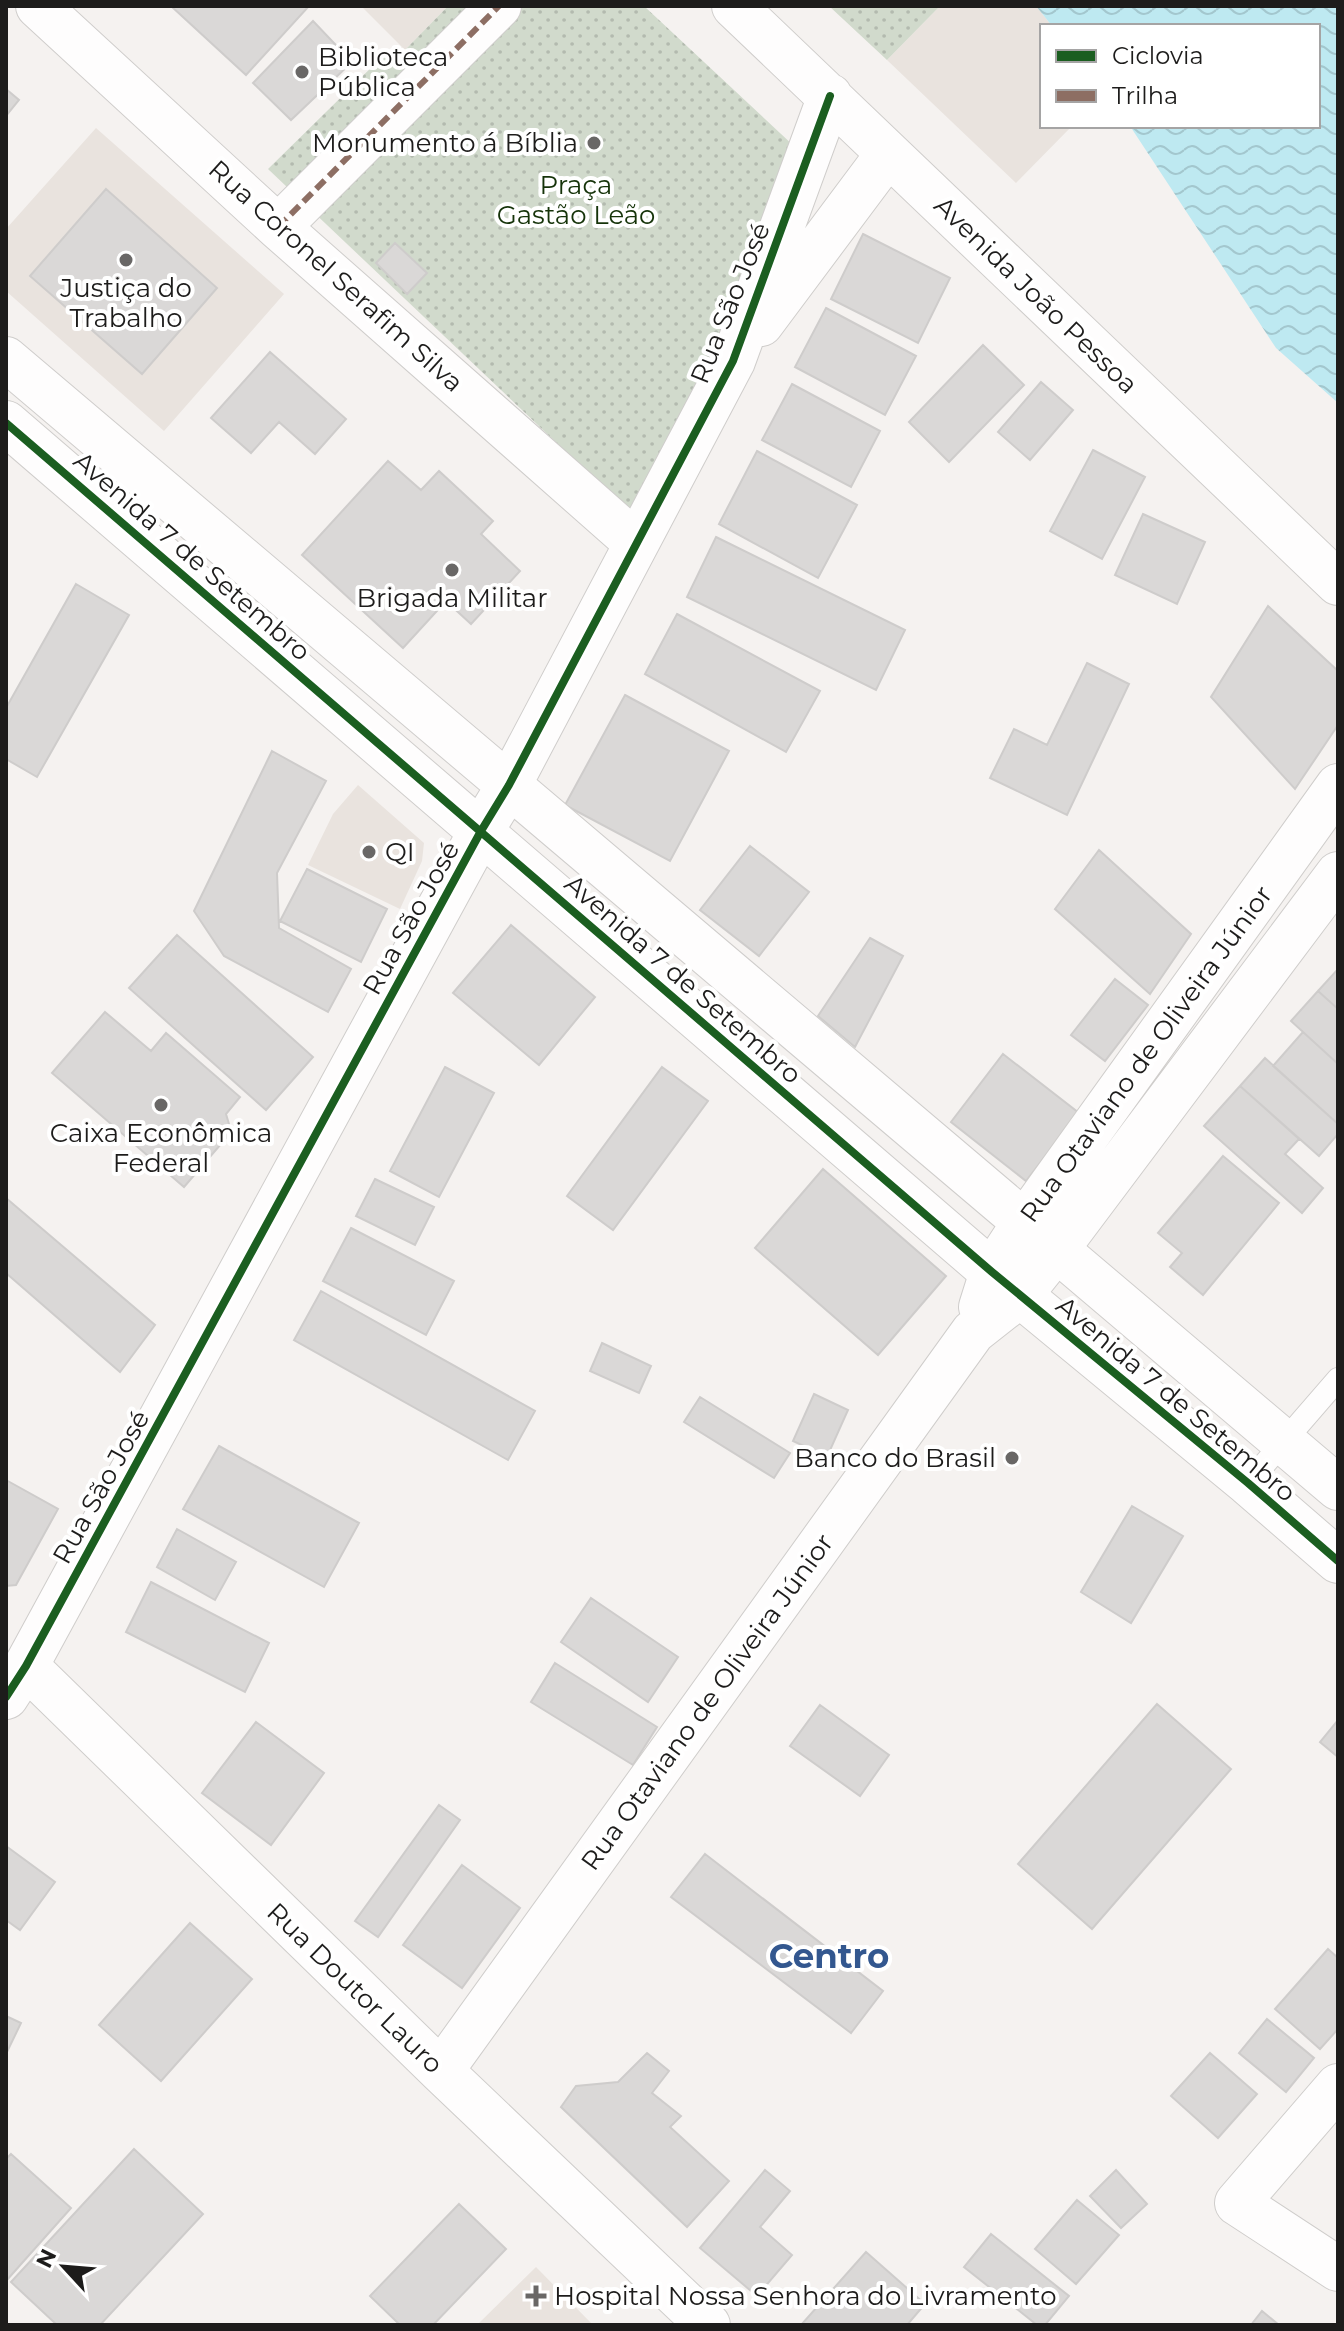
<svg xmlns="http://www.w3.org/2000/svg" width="1344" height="2331" viewBox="0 0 1344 2331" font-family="Montserrat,sans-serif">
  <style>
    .built { fill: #e9e3de }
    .park { fill: url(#park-dots) }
    .water { fill: url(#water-waves) }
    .building { fill: #dad8d7; stroke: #cecccb; stroke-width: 2 }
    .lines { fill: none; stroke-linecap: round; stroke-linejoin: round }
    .lane-casing { stroke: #cfcdcb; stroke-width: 24 }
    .street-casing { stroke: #cfcdcb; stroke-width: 46 }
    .secondary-casing { stroke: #cfcdcb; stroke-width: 46 }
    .lane { stroke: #fefdfd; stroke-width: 22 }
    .street { stroke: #fefdfd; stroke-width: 44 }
    .secondary { stroke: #fefdfd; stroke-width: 44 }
    .quiet { stroke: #8d6e63; stroke-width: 6; stroke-dasharray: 12 6; stroke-linecap: butt }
    .cycleway-casing { stroke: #fff; stroke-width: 13 }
    .cycleway { stroke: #1b5e20; stroke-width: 8 }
    .poi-dot { fill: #696766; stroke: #fff; stroke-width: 3 }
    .labels { text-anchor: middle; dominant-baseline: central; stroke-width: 8; stroke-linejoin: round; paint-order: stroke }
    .poi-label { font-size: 26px; fill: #1d1c1b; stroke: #fff; text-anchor: start }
    .park-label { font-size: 26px; fill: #153309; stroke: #fff }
    .street-label { font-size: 26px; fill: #1d1c1b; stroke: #fff }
    .district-label { font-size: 34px; font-weight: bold; fill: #33578f; stroke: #fff }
  </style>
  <defs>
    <pattern id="park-dots" width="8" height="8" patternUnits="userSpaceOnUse" patternTransform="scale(2)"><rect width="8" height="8" fill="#d1dacc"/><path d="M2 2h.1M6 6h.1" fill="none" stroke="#b3baaf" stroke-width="1.8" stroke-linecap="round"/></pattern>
    <pattern id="water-waves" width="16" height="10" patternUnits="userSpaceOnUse" patternTransform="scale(2)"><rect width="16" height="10" fill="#bee9f1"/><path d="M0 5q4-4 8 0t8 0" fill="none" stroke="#a3c7ce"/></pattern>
  </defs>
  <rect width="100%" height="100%" fill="#f5f2f0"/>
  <path class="built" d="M361 6H448L405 50Z
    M940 6H1036L1052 26H1042V126H1072L1016 183 887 60Z
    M96 128 284 294 164 431 6 291V229Z
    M358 785 424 843 422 861 400 909 308 865 333 814Z
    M536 2267 593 2325H477Z"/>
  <path class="park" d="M448 6H644L795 147 725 345 638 520 268 169 383 56 405 50Z
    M829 6H940L887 60Z"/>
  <path class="water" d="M1036 6H1338V403L1276 348 1130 126H1318V26H1052Z"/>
  <path class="building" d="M171 6 246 7 309 6 246 75Z
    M313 21 352 62 291 120 253 83Z
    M6 89 19 100 6 116Z
    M106 189 217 288 142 374 30 276Z
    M863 234 950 278 918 343 831 299Z
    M395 243 427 273 407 294 376 263Z
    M826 308 916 356 885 415 795 367Z
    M983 345 1024 385 949 462 909 422Z
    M270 352 346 419 315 454 279 422 251 453 211 418Z
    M1041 382 1073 410 1030 460 998 432Z
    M792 384 880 431 851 487 762 440Z
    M1093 450 1145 477 1102 559 1050 531Z
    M757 451 857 505 818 578 719 524Z
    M388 461 421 490 439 471 493 521 481 534 520 571 471 624 446 601 403 648 302 555Z
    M1143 514 1205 542 1177 604 1115 575Z
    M716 537 905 630 876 690 687 597Z
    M76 584 129 615 37 777 6 759V708Z
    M1268 606 1338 671V725L1295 789 1211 697Z
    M677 614 820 691 786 752 645 674Z
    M1087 663 1129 684 1067 815 990 778 1014 729 1047 745Z
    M625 695 729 751 670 861 565 805Z
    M272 751 326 781 277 873 279 928 351 969 328 1012 224 956 194 911Z
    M750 846 809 892 759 956 700 910Z
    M1099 850 1191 934 1150 994 1055 909Z
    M307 869 387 909 361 962 280 921Z
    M511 925 595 997 539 1065 453 993Z
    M177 935 313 1057 266 1110 129 988Z
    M870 938 903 956 855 1047 818 1016Z
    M1338 969V1009L1318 991Z
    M1115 979 1148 1005 1105 1061 1071 1035Z
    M1318 991 1338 1009V1064L1291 1021Z
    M105 1012 151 1051 166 1033 240 1097 226 1114 229 1124 227 1137 184 1187 52 1073Z
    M1303 1032 1338 1064V1124L1273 1066Z
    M1003 1054 1079 1113 1026 1181 951 1122Z
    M1265 1058 1338 1124V1134L1319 1156 1240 1086Z
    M445 1067 494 1093 439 1197 390 1171Z
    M662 1067 708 1101 613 1230 567 1196Z
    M1240 1086 1299 1139 1285 1154 1323 1188 1302 1213 1204 1126Z
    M1223 1156 1279 1203 1203 1295 1170 1267 1182 1253 1158 1233Z
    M823 1169 946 1276 878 1355 755 1248Z
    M375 1179 434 1207 415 1245 356 1216Z
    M6 1198 155 1325 120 1372 6 1273Z
    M351 1228 454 1281 426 1335 323 1281Z
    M321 1291 535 1411 508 1460 294 1340Z
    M602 1343 651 1366 639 1393 590 1371Z
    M814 1394 848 1410 827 1457 793 1441Z
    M700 1397 790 1453 774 1478 684 1422Z
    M219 1446 359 1523 324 1587 183 1509Z
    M6 1480 58 1509 16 1585 6 1586Z
    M1132 1506 1183 1536 1131 1623 1081 1592Z
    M177 1529 236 1562 215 1600 157 1567Z
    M151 1582 269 1643 245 1692 126 1632Z
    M591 1598 678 1657 648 1702 561 1642Z
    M555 1663 657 1727 633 1765 531 1702Z
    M1157 1704 1231 1769 1092 1929 1018 1864Z
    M820 1705 889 1755 860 1796 790 1746Z
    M1338 1720V1757L1320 1742Z
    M256 1722 324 1773 271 1845 202 1793Z
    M439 1805 460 1820 378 1937 355 1921Z
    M6 1846 55 1882 20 1930 6 1920Z
    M705 1854 883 1991 851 2033 671 1897Z
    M462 1865 520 1908 462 1988 403 1945Z
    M190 1923 252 1979 161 2081 99 2025Z
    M1328 1949 1338 1958V2029L1320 2049 1275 2009Z
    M6 2016 21 2023 6 2054Z
    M1267 2019 1314 2058 1286 2092 1239 2053Z
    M647 2053 669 2071 652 2093 681 2116 670 2127 729 2181 687 2227 561 2107 576 2086 618 2082Z
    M1210 2053 1257 2094 1218 2138 1171 2096Z
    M134 2149 203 2214 100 2325H57L11 2282Z
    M11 2154 71 2208 6 2281V2159Z
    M765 2170 790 2191 760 2227 792 2255 757 2296 700 2248Z
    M1116 2170 1147 2204 1121 2228 1090 2196Z
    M1077 2200 1119 2235 1076 2284 1035 2249Z
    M459 2204 506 2249 433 2325H400L370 2296Z
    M991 2234 1069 2296 1045 2325H1037L964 2267Z
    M866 2252 925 2304 907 2325H801Z
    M1262 2311 1279 2325H1251Z"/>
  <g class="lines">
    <g class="lane-casing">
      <path id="lane" d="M1248 1483 1338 1379"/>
    </g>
    <g class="street-casing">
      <path id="street" d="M38 6 278 227 636 543
        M278 227 499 6
        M981 1307 992 1272 1024 1223 1338 786
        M26 1666 441 2071 708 2325
        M441 2071 973 1332 1020 1295 1056 1250 1338 874
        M1338 2086 1237 2203 1338 2269"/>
    </g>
    <g class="secondary-casing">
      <path id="secondary" d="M734 6 1338 583
        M761 324 888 154
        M6 359 1338 1488
        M6 423 992 1272 1248 1483 1338 1561
        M6 1697 26 1666 481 831 509 785 733 361 830 96"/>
    </g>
    <use href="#lane" class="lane"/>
    <use href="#street" class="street"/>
    <use href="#secondary" class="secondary"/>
    <path class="quiet" d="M278 227 499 6"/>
    <g class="cycleway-casing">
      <path id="cycleway" d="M6 423 992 1272 1248 1483 1338 1561
        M6 1697 26 1666 481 831 509 785 733 361 830 96"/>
    </g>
    <use href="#cycleway" class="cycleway"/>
  </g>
  <g class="poi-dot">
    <circle cx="302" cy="72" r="8"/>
    <circle cx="594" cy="143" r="8"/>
    <circle cx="126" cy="260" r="8"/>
    <circle cx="452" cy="570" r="8"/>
    <circle cx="369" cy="852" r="8"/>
    <circle cx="161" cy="1105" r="8"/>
    <circle cx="1012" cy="1458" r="8"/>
    <path d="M532 2284h8v8h8v8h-8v8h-8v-8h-8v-8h8z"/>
  </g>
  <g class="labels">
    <g class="poi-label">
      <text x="318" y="57">Biblioteca<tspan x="318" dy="30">Pública</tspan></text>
      <text x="578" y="143" text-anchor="end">Monumento á Bíblia</text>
      <text x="126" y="288" text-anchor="middle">Justiça do<tspan x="126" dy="30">Trabalho</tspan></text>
      <text x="452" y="598" text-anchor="middle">Brigada Militar</text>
      <text x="385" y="852">QI</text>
      <text x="161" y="1133" text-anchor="middle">Caixa Econômica<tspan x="161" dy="30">Federal</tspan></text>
      <text x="996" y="1458" text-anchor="end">Banco do Brasil</text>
      <text x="554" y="2296">Hospital Nossa Senhora do Livramento</text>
    </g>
    <g class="park-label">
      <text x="576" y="185">Praça<tspan x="576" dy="30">Gastão Leão</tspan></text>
    </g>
    <g class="street-label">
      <text transform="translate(336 276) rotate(42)">Rua Coronel Serafim Silva</text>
      <text transform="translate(1036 295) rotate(44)">Avenida João Pessoa</text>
      <text transform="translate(730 303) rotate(-68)">Rua São José</text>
      <text transform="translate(192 556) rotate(41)">Avenida 7 de Setembro</text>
      <text transform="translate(411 918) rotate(-61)">Rua São José</text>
      <text transform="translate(683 979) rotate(41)">Avenida 7 de Setembro</text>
      <text transform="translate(1146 1054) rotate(-54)">Rua Otaviano de Oliveira Júnior</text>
      <text transform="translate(1176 1399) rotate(40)">Avenida 7 de Setembro</text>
      <text transform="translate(101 1487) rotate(-61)">Rua São José</text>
      <text transform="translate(707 1702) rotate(-54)">Rua Otaviano de Oliveira Júnior</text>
      <text transform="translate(355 1988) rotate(44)">Rua Doutor Lauro</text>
    </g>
    <g class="district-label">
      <text x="829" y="1956">Centro</text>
    </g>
  </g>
  <rect width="1344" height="2331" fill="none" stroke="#1d1c1b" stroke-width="16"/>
  <rect x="1040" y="24" width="280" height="104" fill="#ffffff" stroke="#a5a4a4" stroke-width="2"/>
  <rect x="1056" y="50" width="40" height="12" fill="#1b5e20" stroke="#a5a4a4" stroke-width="2"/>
  <text x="1112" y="64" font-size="24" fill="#1d1c1b">Ciclovia</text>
  <rect x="1056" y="90" width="40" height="12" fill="#8d6e63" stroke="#a5a4a4" stroke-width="2"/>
  <text x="1112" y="104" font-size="24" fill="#1d1c1b">Trilha</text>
  <g transform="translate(64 2267) rotate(296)" stroke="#ffffff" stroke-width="6" paint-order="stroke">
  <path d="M0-6L14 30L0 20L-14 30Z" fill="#1d1c1b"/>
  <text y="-12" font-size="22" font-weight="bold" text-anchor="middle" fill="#1d1c1b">N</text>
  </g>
</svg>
